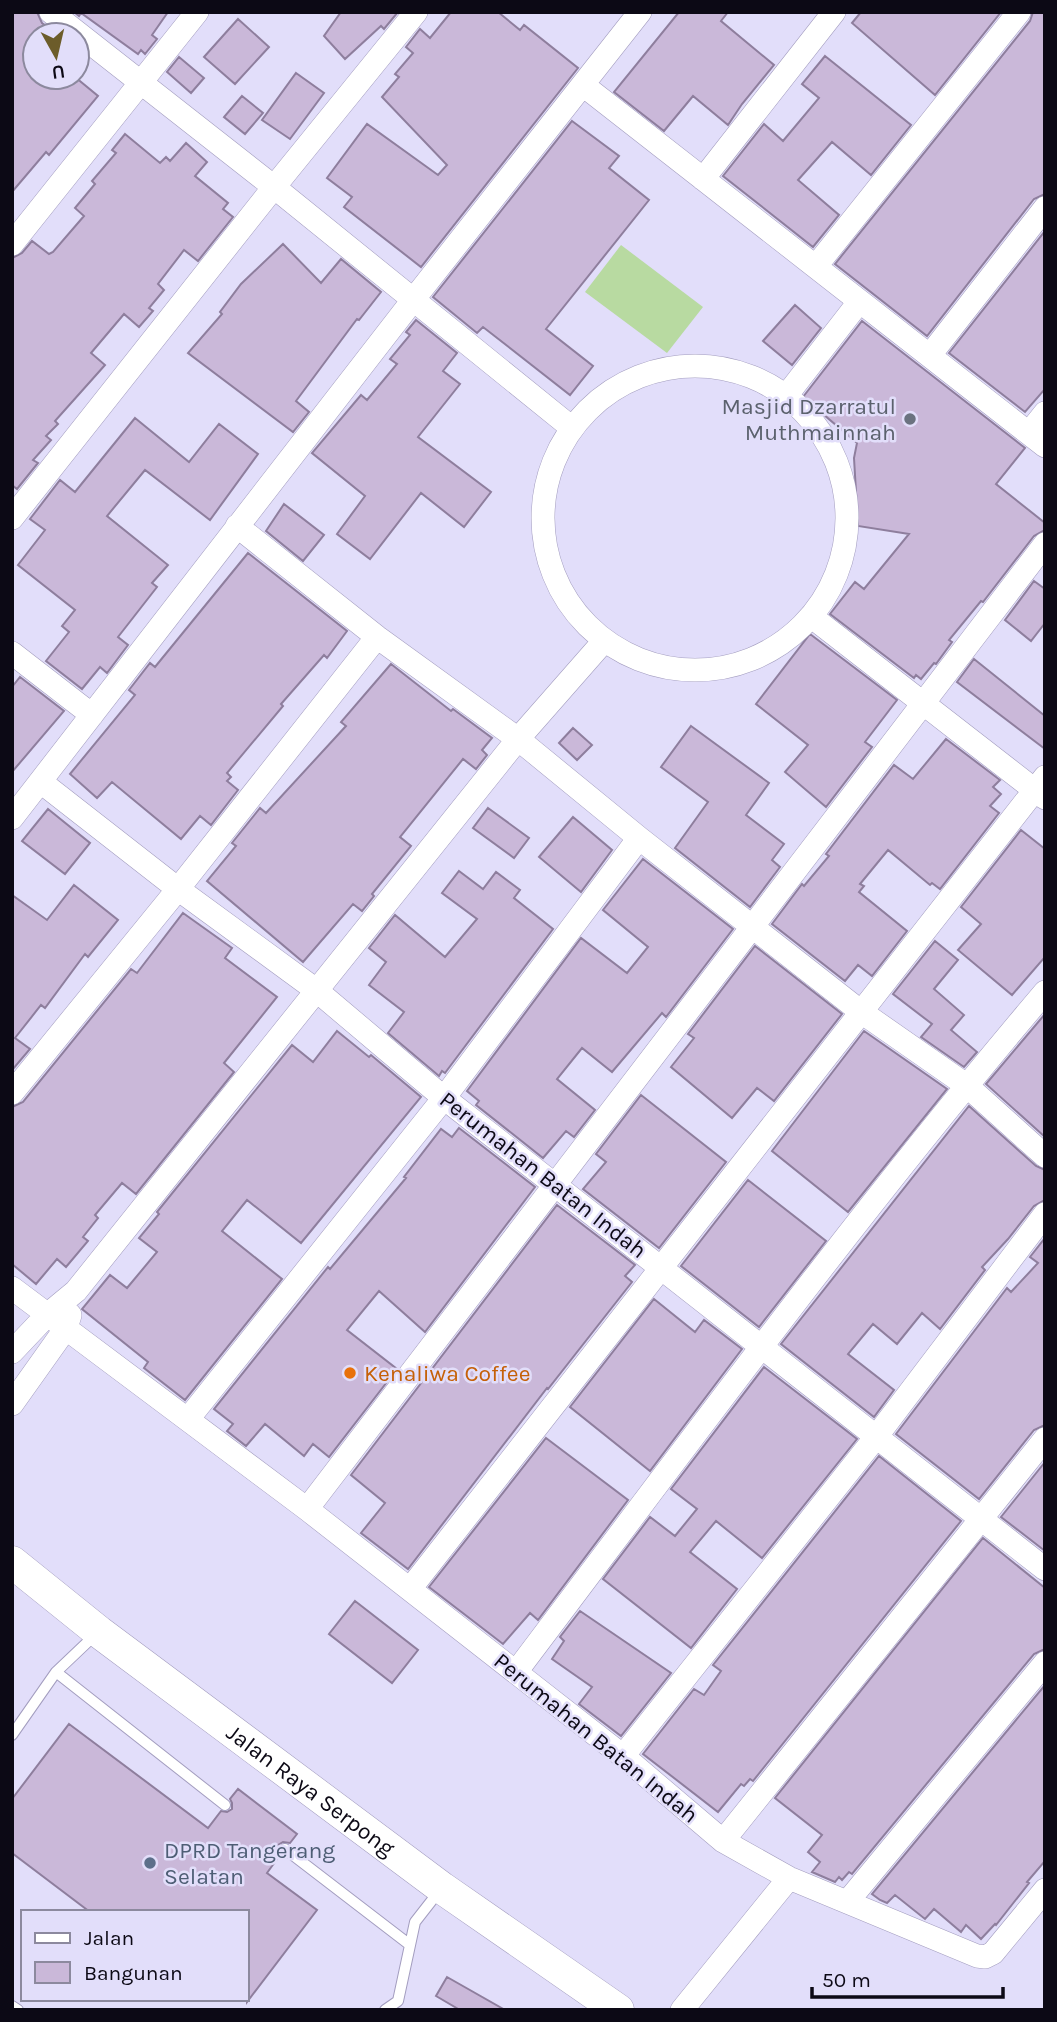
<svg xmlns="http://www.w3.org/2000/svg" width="1057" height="2022" viewBox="0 0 1057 2022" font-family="Karla,sans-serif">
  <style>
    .green { fill: #b8daa1 }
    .building { fill: #cab8d9; stroke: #8e7e9d; stroke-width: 2 }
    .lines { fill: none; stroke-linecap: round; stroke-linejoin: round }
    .service-casing { stroke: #a39dbf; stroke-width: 12 }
    .minor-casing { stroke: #a39dbf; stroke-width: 24 }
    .secondary-casing { stroke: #a39dbf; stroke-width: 33 }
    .service { stroke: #fff; stroke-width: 10 }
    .minor { stroke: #fff; stroke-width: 23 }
    .secondary { stroke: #fff; stroke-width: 32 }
    .worship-dot { fill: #6b7280; stroke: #e2defa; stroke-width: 2.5 }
    .food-dot { fill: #e8710a; stroke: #e2defa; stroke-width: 2.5 }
    .service-dot { fill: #5c6f8a; stroke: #e2defa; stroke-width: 2.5 }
    .labels { text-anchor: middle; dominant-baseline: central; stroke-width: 5; stroke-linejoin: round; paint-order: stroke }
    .worship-label { font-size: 23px; fill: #5b616d; stroke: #e2defa; text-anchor: end }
    .street-label { font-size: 23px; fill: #0c0915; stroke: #e2defa }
    .food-label { font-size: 23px; fill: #c56008; stroke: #e2defa; text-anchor: start }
    .service-label { font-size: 23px; fill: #4e5e75; stroke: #e2defa; text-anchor: start }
  </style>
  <rect width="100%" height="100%" fill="#e2defa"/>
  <path class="green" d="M621 245 703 307 667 353 585 292Z"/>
  <path class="building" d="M12 12H37L42 23 58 35H35V77H75L98 96 49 155 46 152 12 192Z
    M74 12H168L152 35 157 39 145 54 141 50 138 54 81 13 79 16Z
    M341 12H398L384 29 381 26 345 59 324 36Z
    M451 12H498L520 30 524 25 578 68 421 267 344 207 352 197 327 178 367 124 438 175 447 165 382 97 399 77 395 74 413 53 406 47 420 29 430 38Z
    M679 12H728L721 21 774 65 742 104 728 125 693 96 664 131 614 92Z
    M861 12H1001L935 95 852 23Z
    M1033 12H1045V194L1034 199 927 336 835 264 1030 21Z
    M238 19 269 47 235 84 204 57Z
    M825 56 911 125 871 175 832 142 798 180 839 215 813 247 723 176 764 124 783 141 819 98 802 84Z
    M179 57 204 78 191 93 167 72Z
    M296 73 324 93 290 139 262 120Z
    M242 96 263 113 245 134 224 117Z
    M572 121 619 156 609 168 649 200 546 329 593 366 570 395 483 327 477 333 433 297Z
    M125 134 160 163 166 157 170 161 186 143 207 162 195 176 228 203 223 209 233 217 198 261 184 250 158 284 164 290 149 308 153 311 139 327 124 314 91 353 105 365 55 421 58 424 46 436 51 440 33 460 38 463 17 489 12 485V258L22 253 32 241 49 254 53 252 84 216 75 208 95 184 92 181 116 153 112 150Z
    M1045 231V389L1025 412 949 353Z
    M283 244 321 283 341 259 381 292 359 320 357 319 296 401 309 412 293 432 188 353 222 314 220 312 241 284Z
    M795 305 821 328 792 365 763 341Z
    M416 320 457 353 443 371 460 384 418 437 491 492 464 527 421 493 370 559 337 534 365 496 312 453 361 395 367 400 397 364 390 359 410 335 406 332Z
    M862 321 1025 448 996 484 1045 523V530L1034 536 983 602 981 601 949 640 952 642 936 664 934 663 921 679 916 675 914 678 830 614 855 582 864 589 909 534 858 526 854 458 857 443 803 397Z
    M135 418 189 462 219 424 258 454 210 520 145 470 107 516 168 565 152 583 157 587 118 637 128 645 107 673 100 667 82 689 46 661 69 632 62 626 75 610 18 565 45 530 30 519 60 480 75 492Z
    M284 504 324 535 303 561 266 531Z
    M248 553 347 631 327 658 324 655 281 704 283 706 227 773 231 777 227 781 238 790 211 825 200 816 181 839 112 782 97 798 70 774 135 695 129 690 150 663 155 667Z
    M1034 581 1045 589V623L1031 641 1005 620Z
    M810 634 897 700 865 742 872 747 826 807 785 772 808 745 756 704Z
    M974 659 1045 716V749L957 682Z
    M391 664 451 711 453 709 492 738 482 750 487 755 476 769 463 759 400 837 411 846 372 894 374 896 362 911 353 904 303 962 207 881 236 846 232 843 260 808 266 813 346 726 341 722Z
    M20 677 64 711 12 772V687Z
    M691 726 769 783 746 815 784 844 772 860 780 867 750 907 675 848 708 802 661 767Z
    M573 728 592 745 577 760 559 743Z
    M946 739 1000 780 993 787 1001 794 990 806 999 813 940 889 932 883 930 885 888 850 860 884 864 886 859 892 907 931 872 976 858 965 845 981 772 924 802 884 804 886 829 856 826 854 894 765 913 779Z
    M488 808 529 838 514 858 473 828Z
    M48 809 90 843 65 874 22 841Z
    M573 817 612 850 581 892 539 857Z
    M1021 830 1045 849V957L1012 995 958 950 981 924 961 907Z
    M643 859 733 929 666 1017 662 1013 612 1072 582 1048 557 1079 595 1110 574 1137 566 1131 543 1158 476 1105 479 1101 467 1091 581 938 627 973 648 947 603 910Z
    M459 871 483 889 496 872 520 890 514 898 553 929 445 1073 442 1071 439 1076 388 1033 404 1012 369 985 386 962 369 948 395 915 445 957 477 919 442 893Z
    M74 885 118 920 88 957 85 954 45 1008 41 1005 15 1038 30 1049 13 1069 12 895 47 920Z
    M183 913 232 948 225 958 277 997 224 1063 234 1072 136 1194 122 1183 95 1215 98 1218 83 1237 88 1241 66 1267 57 1259 36 1284 12 1264V1107L23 1102 131 969 137 973Z
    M935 941 958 960 934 989 964 1015 951 1030 977 1052 964 1067 921 1037 932 1024 893 994Z
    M755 946 842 1014 774 1101 757 1088 732 1118 671 1067 694 1038 688 1034Z
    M1045 1014V1137L986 1084Z
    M337 1031 369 1057 371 1055 421 1097 301 1243 247 1200 222 1231 282 1279 185 1400 144 1368 148 1362 82 1309 110 1275 127 1288 157 1252 139 1238 159 1214 157 1212 292 1045 313 1062Z
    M864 1031 947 1089 848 1212 772 1151Z
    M641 1095 726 1162 659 1248 583 1189 606 1162 596 1154Z
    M969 1106 1036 1166 1045 1170V1200L1034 1206 1008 1239 982 1267 985 1270 940 1329 922 1313 897 1344 873 1324 848 1354 894 1390 874 1417 781 1344Z
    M459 1128 535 1187 425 1332 379 1291 347 1330 397 1369 329 1457 313 1444 304 1456 265 1424 246 1446 227 1431 233 1424 214 1409 328 1267 330 1269 406 1178 404 1177 441 1129 452 1137Z
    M748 1180 826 1241 759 1327 681 1266Z
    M557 1205 635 1265 625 1276 632 1282 548 1389 547 1388 408 1569 361 1533 385 1503 351 1475Z
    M1045 1238V1425L1034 1430 979 1499 896 1434 1007 1288 1011 1292 1038 1263 1030 1257Z
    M654 1299 695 1332 704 1320 742 1349 650 1471 570 1407Z
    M764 1367 857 1439 762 1558 716 1521 690 1552 737 1589 691 1648 603 1579 650 1517 675 1536 697 1509 671 1489Z
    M546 1438 628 1500 538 1620 530 1613 503 1644 429 1587Z
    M879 1456 961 1521 753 1781 750 1779 744 1786 741 1784 718 1812 643 1754 694 1689 704 1695 721 1671 713 1665Z
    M1045 1462V1551L1001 1517Z
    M983 1538 1045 1588V1649L1034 1654 852 1874 849 1872 842 1880 839 1877 835 1882 812 1872 820 1862 808 1852 822 1835 775 1798Z
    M355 1601 418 1650 392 1683 329 1634Z
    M580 1611 671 1673 621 1736 579 1704 592 1687 552 1659 564 1641 560 1637Z
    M1045 1685V1861L1027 1882 1029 1883 996 1925 995 1924 981 1939 966 1925 961 1932 934 1909 925 1919 895 1895 887 1903 880 1900 872 1894Z
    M69 1724 208 1828 221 1811 227 1812 232 1809V1803L230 1799 238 1789 297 1834 290 1843 283 1842 278 1845V1851L280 1855 267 1873 317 1910 247 2002V1912H90L12 1853V1799Z
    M447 1977 505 2010H460L436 1996Z"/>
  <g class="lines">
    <g class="service-casing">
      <path id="service" d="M56 1672 225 1805
        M12 1735 56 1672 96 1634
        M285 1849 410 1945
        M12 2006 18 2010
        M385 2010 398 2001 415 1922 440 1890"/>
    </g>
    <g class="minor-casing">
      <path id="minor" d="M51 12 274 187 572 428
        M583 85 1045 446
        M703 179 834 12
        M12 244 197 12
        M816 266 1019 12
        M930 355 1045 208
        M543 518a152 152 0 1 1 304 0a152 152 0 1 1-304 0Z
        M786 396 859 302
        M1029 433 1045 413
        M12 518 274 187 416 12
        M237 526 377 637 518 739 639 838 860 1011 966 1085 1045 1156
        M812 617 1045 798
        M12 653 92 715
        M41 782 178 889 316 990 444 1098 1045 1569
        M12 818 413 300 640 12
        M12 1093 178 889 377 637
        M12 1288 307 1509 623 1756 723 1841 789 1878 977 1956 985 1957 993 1953 1045 1890
        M12 1352 47 1315 76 1291 518 739 604 641
        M12 1404 66 1328 70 1315
        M188 1419 444 1098 639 838
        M307 1509 1045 544
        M410 1589 1045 777
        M516 1672C689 1443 859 1211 1045 992
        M623 1756 876 1437 1045 1214
        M723 1841 1045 1439
        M848 1901 1045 1663
        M682 2010 789 1878"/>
    </g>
    <g class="secondary-casing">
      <g id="secondary">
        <path id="s1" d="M12 1562 99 1632 442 1888 618 2010"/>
      </g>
    </g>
    <use href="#service" class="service"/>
    <use href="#minor" class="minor"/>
    <use href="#secondary" class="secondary"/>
  </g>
  <circle class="worship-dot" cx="910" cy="419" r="7"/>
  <circle class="food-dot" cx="350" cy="1373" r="7"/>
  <circle class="service-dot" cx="150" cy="1863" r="7"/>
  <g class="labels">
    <g class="worship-label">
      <text x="896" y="406">Masjid Dzarratul<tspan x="896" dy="26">Muthmainnah</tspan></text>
    </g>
    <g class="street-label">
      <text transform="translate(543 1175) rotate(38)">Perumahan Batan Indah</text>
      <text transform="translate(596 1738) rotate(39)">Perumahan Batan Indah</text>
      <text stroke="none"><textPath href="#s1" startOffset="376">Jalan Raya Serpong</textPath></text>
    </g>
    <g class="food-label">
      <text x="364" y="1373">Kenaliwa Coffee</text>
    </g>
    <g class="service-label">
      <text x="164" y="1850">DPRD Tangerang<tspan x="164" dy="26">Selatan</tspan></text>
    </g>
  </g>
  <rect width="1057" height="2022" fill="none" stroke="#0c0915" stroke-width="28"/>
  <rect x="21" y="1910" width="228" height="91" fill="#e2defa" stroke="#8c899e" stroke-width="2"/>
  <rect x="35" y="1933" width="35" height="10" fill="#ffffff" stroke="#8c899e" stroke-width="2"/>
  <text x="84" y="1945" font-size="21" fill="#0c0915">Jalan</text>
  <rect x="35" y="1962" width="35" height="21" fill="#cab8d9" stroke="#8c899e" stroke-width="2"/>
  <text x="84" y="1980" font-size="21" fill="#0c0915">Bangunan</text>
  <g transform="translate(56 56) rotate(172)"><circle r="33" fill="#e2defa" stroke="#8c899e" stroke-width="2"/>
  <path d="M0-5L12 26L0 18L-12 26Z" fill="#6c5c2a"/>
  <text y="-10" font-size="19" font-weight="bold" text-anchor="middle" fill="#0c0915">U</text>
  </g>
  <path d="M812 1987v10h191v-10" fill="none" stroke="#0c0915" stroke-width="3.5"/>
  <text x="822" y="1987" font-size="21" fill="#0c0915" stroke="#e2defa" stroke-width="5" paint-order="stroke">50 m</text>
</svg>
